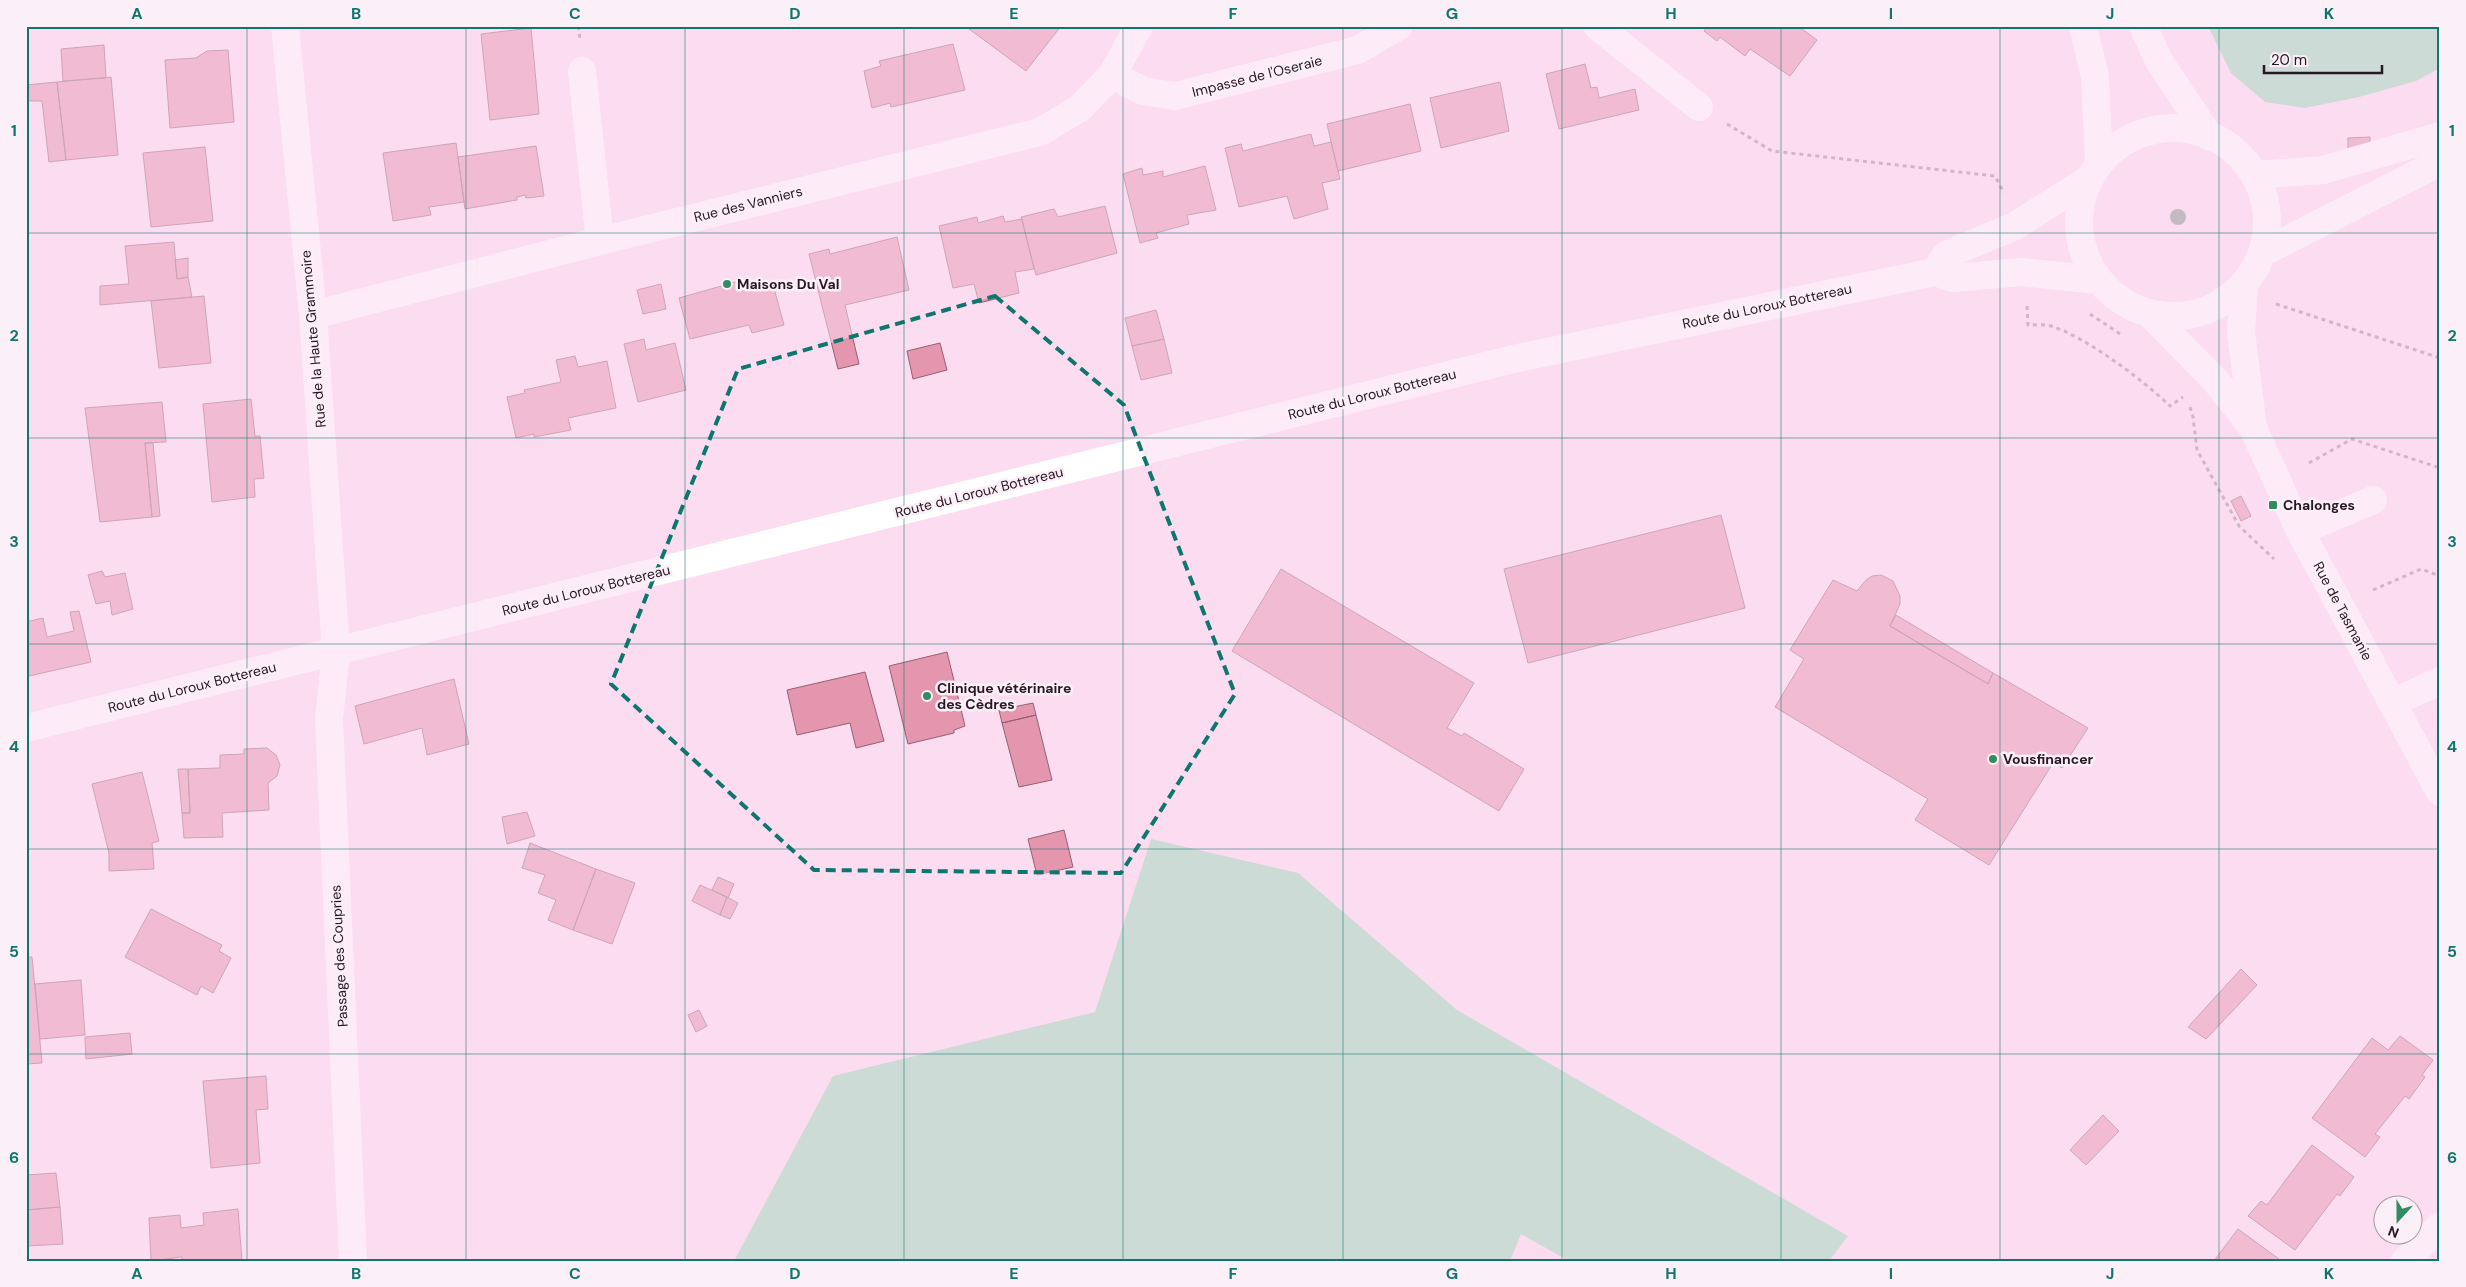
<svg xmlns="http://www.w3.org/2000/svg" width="2466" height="1287" viewBox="0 0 2466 1287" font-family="'DM Sans',sans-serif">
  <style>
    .green { fill: #93dab3 }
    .building { fill: #e496ae; stroke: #966071 }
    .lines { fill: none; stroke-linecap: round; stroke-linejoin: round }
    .path { stroke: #a08596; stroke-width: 3; stroke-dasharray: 4 4; stroke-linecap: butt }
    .minor { stroke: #fff; stroke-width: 28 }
    .major { stroke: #fff; stroke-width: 28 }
    .tree { fill: #7e918b }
    .marked { fill: none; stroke: #0f766e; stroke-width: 4; stroke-dasharray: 10 6; stroke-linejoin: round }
    .grid { fill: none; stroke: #0f766e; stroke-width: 1; stroke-opacity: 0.55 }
    .poi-dot { fill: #318c62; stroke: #fbf0f7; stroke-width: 2 }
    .labels { text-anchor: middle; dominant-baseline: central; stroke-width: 5; stroke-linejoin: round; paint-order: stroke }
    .street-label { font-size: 14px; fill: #2a1724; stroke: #fbf0f7 }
    .poi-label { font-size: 14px; font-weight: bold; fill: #2a1724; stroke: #fbf0f7; text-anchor: start }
    .neatline { fill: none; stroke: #0f766e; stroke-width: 2 }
    .grid-label { font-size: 16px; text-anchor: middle; font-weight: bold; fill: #0f766e }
  </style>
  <rect width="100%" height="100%" fill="#fcdcf0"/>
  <path class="green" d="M2208 26H2440V68L2416 81 2359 97 2305 108 2265 102 2231 73Z
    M1151 839 1298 873 1457 1010 1848 1236 1829 1261H1569L1521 1234 1510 1261H734L833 1076 1095 1012Z"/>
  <path class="building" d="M965 26H1061L1026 71Z
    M1708 26H1798L1817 40 1790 76 1750 49 1745 56 1720 37 1717 41 1704 31Z
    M531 28 539 114 490 120 481 34Z
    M953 44 965 90 891 107 890 103 872 108 864 71 881 66 879 61Z
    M104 45 106 78 63 81 61 49Z
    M228 50 234 122 170 128 165 60 196 58 207 51Z
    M1585 64 1591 88 1597 87 1599 98 1635 89 1639 110 1559 129 1546 74Z
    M111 77 118 155 66 160 57 82Z
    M57 82 66 160 49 162 42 101H27L26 85Z
    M1500 82 1509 131 1441 148 1430 98Z
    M1410 104 1421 151 1338 171 1327 124Z
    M1311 134 1314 146 1331 142 1340 179 1322 183 1328 209 1294 219 1287 196 1239 207 1225 148 1241 144 1243 151Z
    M2370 137V148L2348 149V138Z
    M456 143 464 202 429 207 431 215 393 221 383 153Z
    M536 146 544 196 526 198 525 195 517 197V200L465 209 458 157Z
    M205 147 213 221 151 227 143 153Z
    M1205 166 1216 210 1187 215 1189 224 1156 233 1158 238 1140 243 1123 174 1142 168 1143 175 1163 171V177Z
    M1105 206 1117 253 1036 275 1021 217 1054 209 1058 217Z
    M1003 216 1005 222 1022 219 1034 269 1015 272 1019 293 979 303 974 284 953 288 939 226 977 217 978 223Z
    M897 237 909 290 845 305 859 364 838 369 809 254 829 249 830 254Z
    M174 242 177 279 188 277 192 297 100 305V286L129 284 125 246Z
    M188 258V277L177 279 175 260Z
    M739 281 741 289 772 281 784 325 752 333 749 325 690 339 679 298Z
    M661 284 666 309 643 314 637 290Z
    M204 296 211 363 159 368 151 301Z
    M1156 310 1164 339 1132 346 1125 318Z
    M644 339 646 350 675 343 686 390 638 402 624 344Z
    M1164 339 1172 373 1141 380 1132 346Z
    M940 343 947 370 913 379 907 351Z
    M575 356 578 367 607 361 616 408 568 418 571 430 534 437V434L516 438 507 397 525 393 524 390 561 382 556 360Z
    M251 399 255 436H260L264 478 254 479 255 497 212 502 203 404Z
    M162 402 166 442 145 443 152 517 100 522 85 408Z
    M145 443H153L160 516 152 517Z
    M2241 496 2251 516 2241 521 2231 501Z
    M1721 515 1745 608 1528 663 1504 569Z
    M1281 569 1474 683 1447 728 1462 736 1464 733 1524 769 1499 811 1232 651Z
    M102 571 105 577 125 573 133 609 112 615 110 601 96 604 88 575Z
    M1881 575 1893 581 1900 596V604L1890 626 1988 684 1993 673 2088 728 2062 768 2053 763 1989 865 1915 820 1928 799 1775 707 1804 659 1790 650 1833 580 1857 591 1866 580 1872 576Z
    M79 611 91 662 29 676 26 664V622L43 618 47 637 74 631 70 612Z
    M1896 615 1993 673 1988 684 1890 626Z
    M947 652 965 726 954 730V733L908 744 889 666Z
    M865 672 884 741 856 748 850 723 797 735 787 690Z
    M454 679 469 744 427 755 422 728 364 744 355 706Z
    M1033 703 1036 715 1002 723 999 710Z
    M1036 715 1052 780 1019 787 1002 723Z
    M267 748 276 755 280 765 277 776 268 783 269 810 222 813 223 837 184 838 182 813H190L188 769 220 768V755L244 754V749Z
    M178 769H188L190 813H182Z
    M142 772 159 841 152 843 154 869 109 871V853L92 784Z
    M527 812 535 836 507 844 502 817Z
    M1064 830 1073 867 1037 875 1028 839Z
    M530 843 596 869 573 930 548 920 556 900 538 893 545 875 522 868Z
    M596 869 635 883 612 944 573 930Z
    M718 877 734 884 728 898 712 890Z
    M700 885 727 897 720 915 692 901Z
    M727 897 738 903 730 919 720 915Z
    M151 909 222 945 219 951 231 958 213 993 201 986 197 995 125 957Z
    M26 957H32L42 1063 26 1064Z
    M2241 969 2257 985 2206 1039 2188 1027Z
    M81 980 85 1035 40 1039 35 984Z
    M699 1010 707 1026 696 1032 688 1015Z
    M130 1033 132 1054 86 1059 85 1037Z
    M2400 1036 2433 1060 2422 1075 2425 1077 2409 1099 2405 1096 2375 1134 2380 1137 2365 1157 2312 1118 2372 1038 2388 1050Z
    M266 1076 268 1109 256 1110 260 1163 211 1168 203 1081Z
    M2103 1115 2119 1131 2086 1165 2070 1150Z
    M2312 1145 2354 1177 2340 1196 2337 1194 2295 1250 2248 1216 2261 1201 2267 1205Z
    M56 1173 60 1207 26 1210V1175Z
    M60 1207 63 1244 26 1246V1210Z
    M238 1209 242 1261H182V1257L151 1261 149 1218 180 1215 181 1228 204 1225 203 1213Z
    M2238 1229 2279 1259 2278 1261H2214Z"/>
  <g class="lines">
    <path class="path" d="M578 26 580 38
      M1727 124 1772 151 1995 176 2004 193
      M2439 213 2440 215
      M2276 304 2440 358
      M2027 306 2028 325C2035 325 2044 324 2051 326 2086 337 2143 380 2170 406L2183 397
      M2090 314 2120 334
      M2190 407 2193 417 2197 450 2239 526 2274 559
      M2309 463 2352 439 2440 468
      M2373 590 2421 569 2440 576"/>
    <path class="minor" d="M285 26 313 315 335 636 336 652 329 719 353 1261
      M1597 26 1699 107
      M2083 26 2095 77 2099 162
      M2143 26 2159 61 2209 136
      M582 71 600 241
      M1112 75 1143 91 1175 96 1358 50 1399 26
      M2244 285 2241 332 2253 428
      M2150 314 2215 380 2253 428 2300 531 2440 792
      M313 315 600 241 1040 132 1080 108 1112 75 1139 26
      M2300 531 2373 500
      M2392 703 2440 681
      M2405 1261 2440 1226"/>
    <path class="major" d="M2079 222a94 94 0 1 1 188 0a94 94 0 1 1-188 0Z
      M2255 175 2323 170 2440 136
      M2262 253 2440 162
      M1935 272 1946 255 2015 226 2089 179
      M26 728 1513 359 1935 272 1953 278 2021 272 2098 280"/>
  </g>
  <circle class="tree" cx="2178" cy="217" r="8"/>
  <path d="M0 0H2466V1287H0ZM995 296 1124 405 1235 694 1121 873 814 870 611 684 738 369Z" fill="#fcdcf0" fill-opacity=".55" fill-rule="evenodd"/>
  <path class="marked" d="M995 296 1124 405 1235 694 1121 873 814 870 611 684 738 369Z"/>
  <path class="grid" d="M247 26V1261M466 26V1261M685 26V1261M904 26V1261M1123 26V1261M1343 26V1261M1562 26V1261M1781 26V1261M2000 26V1261M2219 26V1261M26 233H2440M26 438H2440M26 644H2440M26 849H2440M26 1054H2440"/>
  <g class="poi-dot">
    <circle cx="727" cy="284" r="5"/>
    <rect x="2268" y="500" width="10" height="10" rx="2.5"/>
    <circle cx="927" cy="696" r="5"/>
    <circle cx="1993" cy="759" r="5"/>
  </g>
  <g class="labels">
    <g class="street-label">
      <text transform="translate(1257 76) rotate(-14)">Impasse de l'Oseraie</text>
      <text transform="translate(748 204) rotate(-14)">Rue des Vanniers</text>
      <text transform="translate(1767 306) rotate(-12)">Route du Loroux Bottereau</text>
      <text transform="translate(313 339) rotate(-95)">Rue de la Haute Grammoire</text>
      <text transform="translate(1372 394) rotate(-14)">Route du Loroux Bottereau</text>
      <text transform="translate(979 492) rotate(-14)">Route du Loroux Bottereau</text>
      <text transform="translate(586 590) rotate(-14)">Route du Loroux Bottereau</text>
      <text transform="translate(2343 611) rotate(62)">Rue de Tasmanie</text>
      <text transform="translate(192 687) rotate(-14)">Route du Loroux Bottereau</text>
      <text transform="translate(339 956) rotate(-93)">Passage des Coupries</text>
    </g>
    <g class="poi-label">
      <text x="737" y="284">Maisons Du Val</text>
      <text x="2283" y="505">Chalonges</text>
      <text x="937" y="688">Clinique vétérinaire<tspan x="937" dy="16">des Cèdres</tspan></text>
      <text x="2003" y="759">Vousfinancer</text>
    </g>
  </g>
  <rect width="2466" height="1287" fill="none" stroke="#fbf0f7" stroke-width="55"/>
  <g transform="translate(2398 1220) rotate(201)"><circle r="24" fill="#fbf0f7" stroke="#a799a3"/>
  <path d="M0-4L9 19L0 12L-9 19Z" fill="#318c62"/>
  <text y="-8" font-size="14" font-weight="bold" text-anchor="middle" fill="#2a1724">N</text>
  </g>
  <path d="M2264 65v8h118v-8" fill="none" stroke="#2a1724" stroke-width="2.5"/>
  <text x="2271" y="65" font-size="15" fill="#2a1724" stroke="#fbf0f7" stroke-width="4" paint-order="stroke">20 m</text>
  <rect x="28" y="28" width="2410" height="1232" class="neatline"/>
  <g class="grid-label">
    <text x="137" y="19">A</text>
    <text x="356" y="19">B</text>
    <text x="575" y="19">C</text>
    <text x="795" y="19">D</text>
    <text x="1014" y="19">E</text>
    <text x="1233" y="19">F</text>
    <text x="1452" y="19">G</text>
    <text x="1671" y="19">H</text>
    <text x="1891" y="19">I</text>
    <text x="2110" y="19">J</text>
    <text x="2329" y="19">K</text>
    <text x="14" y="136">1</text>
    <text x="2452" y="136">1</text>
    <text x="14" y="341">2</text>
    <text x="2452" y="341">2</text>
    <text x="14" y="547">3</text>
    <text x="2452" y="547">3</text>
    <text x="14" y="752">4</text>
    <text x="2452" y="752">4</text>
    <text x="14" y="957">5</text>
    <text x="2452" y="957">5</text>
    <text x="14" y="1163">6</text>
    <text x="2452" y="1163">6</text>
    <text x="137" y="1279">A</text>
    <text x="356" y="1279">B</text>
    <text x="575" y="1279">C</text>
    <text x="795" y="1279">D</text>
    <text x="1014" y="1279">E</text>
    <text x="1233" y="1279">F</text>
    <text x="1452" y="1279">G</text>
    <text x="1671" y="1279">H</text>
    <text x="1891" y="1279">I</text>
    <text x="2110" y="1279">J</text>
    <text x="2329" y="1279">K</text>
  </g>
</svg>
